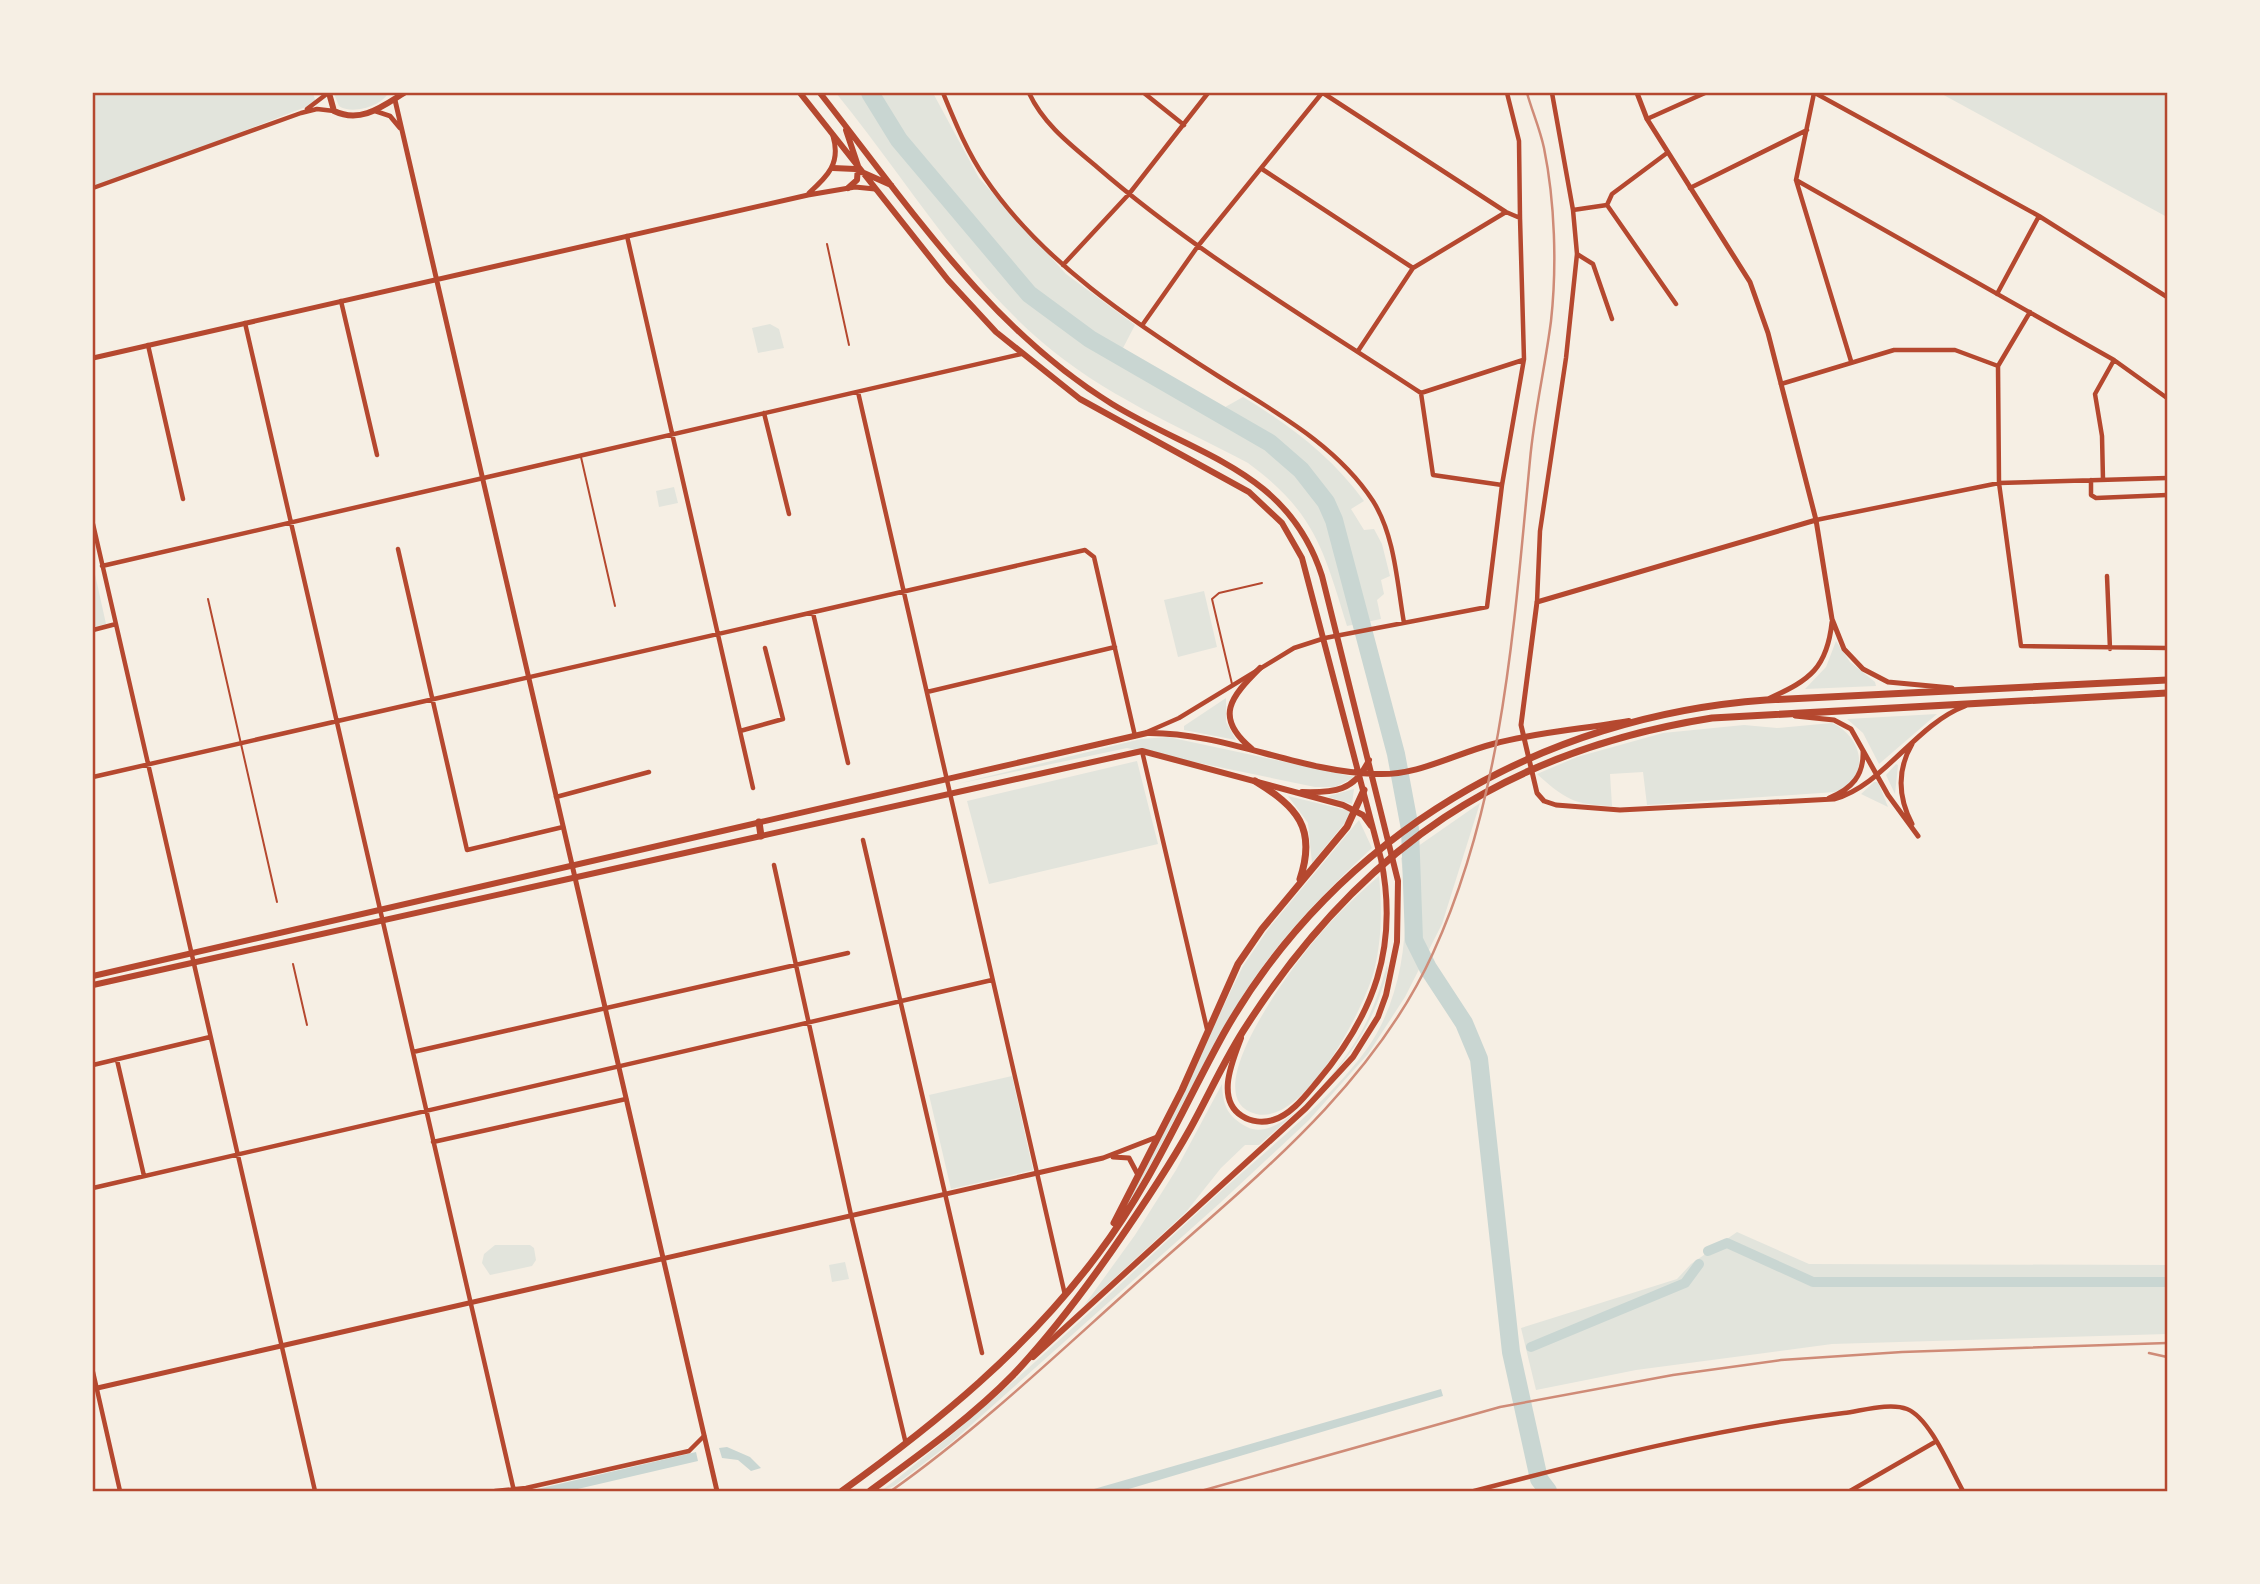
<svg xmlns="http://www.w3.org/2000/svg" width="2260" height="1584" viewBox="0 0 2260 1584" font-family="'PT Serif',serif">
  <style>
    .green { fill: #e2e4dc }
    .water { fill: #c9d6d2 }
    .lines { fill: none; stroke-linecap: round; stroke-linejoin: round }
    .canal { stroke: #c9d6d2; stroke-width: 10 }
    .river { stroke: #c9d6d2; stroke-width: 18 }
    .service { stroke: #b5482f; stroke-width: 2 }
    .minor { stroke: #b5482f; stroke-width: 4.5 }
    .tertiary { stroke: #b5482f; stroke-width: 5 }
    .secondary { stroke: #b5482f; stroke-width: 6 }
    .primary { stroke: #b5482f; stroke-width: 7 }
    .rail { stroke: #cf8b77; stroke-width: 2.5 }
    .neatline { fill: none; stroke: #b5482f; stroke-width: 2.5 }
  </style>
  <rect width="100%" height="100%" fill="#f6efe4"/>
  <path class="green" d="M93 93H313L316 103 93 189Z
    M388 93C382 106 352 115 339 106L334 94Z
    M836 93H933L979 178 1066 274 1135 325 1123 348 1220 410 1243 397C1291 426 1331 456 1364 501L1351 509 1364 530 1374 529 1382 544 1390 576 1381 580 1384 594 1377 600 1381 619 1347 626C1324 551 1315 512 1248 463 1178 426 1102 394 1042 342 960 272 904 176 836 93Z
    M1940 93H2167V217Z
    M770 324 779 329 784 348 758 353 752 328Z
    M674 487 678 503 659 507 656 491Z
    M93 565 106 624 93 627Z
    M1204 591 1217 647 1178 657 1164 600Z
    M1836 641 1850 662 1875 682 1876 686 1805 689 1826 667Z
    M1226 698V722L1236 740 1184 730V726Z
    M1937 714 1879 764 1863 733 1847 719Z
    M1832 723C1863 737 1872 778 1835 792L1647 805 1643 772 1610 774 1612 806C1574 805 1565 799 1537 774L1577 757 1663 733 1744 725 1777 728Z
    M1168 737 1355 777 1335 787H1315L1127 748 957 784 1141 739Z
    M1137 761 1158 844 989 884 967 801Z
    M1896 764 1898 765 1895 794 1886 775Z
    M1874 782H1878L1888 807 1861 794Z
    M1354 789 1352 804 1328 797 1329 796Z
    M1288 796 1350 811 1352 814 1312 863 1308 823Z
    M1480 803 1442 924 1405 997 1368 1054 1308 1121 1220 1203 952 1442 894 1486 881 1491C1000 1400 1107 1295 1218 1194 1265 1151 1346 1088 1377 1033 1406 980 1410 916 1401 858Z
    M1359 820 1372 848C1321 895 1273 945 1237 1005 1195 1074 1163 1147 1121 1216L1243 966 1269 928Z
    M1379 876C1382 908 1382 939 1374 971 1364 1009 1304 1126 1256 1114 1192 1098 1294 965 1315 940 1335 916 1356 896 1379 876Z
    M1387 965C1389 970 1385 981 1382 989 1361 1057 1310 1100 1259 1145H1245L1221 1168 1186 1212 1083 1307 1135 1235 1176 1170 1222 1084C1223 1106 1227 1116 1247 1127 1282 1145 1341 1066 1357 1039 1371 1016 1380 990 1387 965Z
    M1012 1076 1033 1170 951 1189 929 1095Z
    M1737 1232 1809 1264 2167 1265V1334L1832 1344 1636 1370 1536 1390 1521 1328 1677 1279 1691 1264Z
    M495 1245H530L534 1248 536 1260 532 1266 490 1275 482 1263 484 1254Z
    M845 1262 849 1279 832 1282 829 1265Z"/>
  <path class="water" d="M1441 1389 1443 1396 1122 1491H1087Z
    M727 1447 750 1457 761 1468 751 1471 738 1460 722 1458 719 1448Z
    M696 1452 698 1461 569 1491H529Z"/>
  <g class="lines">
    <path class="canal" d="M1708 1251 1727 1243 1813 1282H2167
      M1531 1347 1685 1283 1699 1264"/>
    <path class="river" d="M870 93 899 140 1029 294 1090 339 1270 443 1301 470 1326 502 1334 520 1396 754 1410 829 1414 940 1428 968 1464 1023 1479 1059 1511 1352 1539 1479 1548 1491"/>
    <path class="service" d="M827 244 849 345
      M581 457 615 606
      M208 599 277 902
      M1232 684 1212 599 1219 593 1262 583
      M293 964 307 1025"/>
    <path class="minor" d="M943 93C955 122 967 152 985 178 1042 262 1133 322 1218 376 1273 411 1336 444 1373 501 1395 536 1397 583 1404 623
      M1029 93C1044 125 1071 145 1097 167 1196 253 1312 321 1421 393L1433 475 1502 485
      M1144 93 1184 125
      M1507 93 1519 141 1520 218
      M1814 93 1796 180 1851 361
      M1815 93 2039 216 2167 297
      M307 109 328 93
      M1647 119 1705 93
      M1262 169 1413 268
      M1796 180 2114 360 2167 398
      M93 188 301 113 317 109 334 111
      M1690 188 1807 130
      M1607 205 1676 304
      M1573 210 1607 205 1612 194 1667 153
      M627 236 753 788
      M1577 254 1593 264 1612 319
      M1063 265 1129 194 1208 93
      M1997 294 2039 216
      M341 301 377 455
      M2030 312 1998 366 1999 483 2021 646 2167 648
      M245 323 514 1491
      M1143 324 1198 246 1322 93
      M148 345 183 499
      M1358 351 1413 268 1506 212
      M1781 384 1894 350H1955L1998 366
      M858 392 1065 1295
      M1421 393 1523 360
      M764 413 789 514
      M2091 480V495L2096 498 2167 495
      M2103 480 2102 436 2095 394 2114 360
      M1816 520 1999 483 2167 478
      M93 524 315 1491
      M398 549 467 850 563 827
      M102 566 1021 354
      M2107 576 2110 649
      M1537 602 1540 531 1566 358 1577 254 1573 210 1552 93
      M813 613 848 763
      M93 630 116 624
      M927 692 1115 647
      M740 731 783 719 765 648
      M1147 732 1179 718 1294 648 1325 638 1487 607 1502 485 1524 359 1520 218 1506 212 1323 93
      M1142 751 1207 1029
      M93 777 1085 550 1094 557 1135 736
      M556 797 649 772
      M863 840 982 1353
      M774 865 851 1215 906 1444
      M413 1052 848 953
      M117 1060 144 1176
      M93 1065 210 1037
      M433 1142 626 1099
      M93 1188 992 980
      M93 1372 120 1491
      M495 1491 526 1488 689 1451 704 1436
      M1474 1491C1597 1459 1718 1428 1844 1413 1861 1411 1890 1402 1907 1409 1930 1418 1951 1470 1963 1491
      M1850 1491 1935 1442"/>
    <path class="tertiary" d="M1637 93 1647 119 1750 282 1768 333 1816 520 1832 619 1844 649 1863 669 1888 682 1952 688
      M395 100 717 1491
      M375 111 390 116 400 128
      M809 193C828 176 841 163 833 136
      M93 358 808 195 855 187 875 189
      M1816 520 1537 602 1521 725 1537 793 1544 801 1556 805 1620 810 1834 799C1883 786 1915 725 1965 706
      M1770 698C1810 680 1827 668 1832 622
      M1795 716 1834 720 1851 729 1888 795 1918 836
      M1829 798C1852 789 1864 775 1863 751
      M1912 824C1898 797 1897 770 1912 744
      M1113 1157 1129 1158 1138 1175
      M93 1389 1103 1158 1157 1137"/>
    <path class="secondary" d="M329 93 334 111C361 124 383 106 404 93
      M800 93 948 280 996 332 1080 399 1249 492 1282 523 1302 558 1381 859C1399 947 1374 1015 1317 1082 1306 1095 1291 1115 1273 1120 1263 1123 1251 1122 1242 1116 1215 1099 1233 1060 1241 1038
      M820 93C908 205 989 328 1112 404 1197 456 1288 470 1322 576L1398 881 1397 942 1386 995 1378 1017 1353 1057 1306 1108 1033 1357
      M846 130 858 166 857 180 848 188
      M833 168 855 169 891 185
      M1252 749C1213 717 1231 697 1260 668
      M1302 792C1334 793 1355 791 1369 760
      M93 976 1147 733C1225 732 1298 772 1376 774 1418 776 1454 754 1493 744 1537 732 1584 729 1629 721
      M93 985 1142 751 1343 805 1363 815 1371 826"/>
    <path class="primary" d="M1255 781C1297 807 1317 828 1300 879
      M759 822 761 836
      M1114 1223 1182 1090 1238 964 1262 929 1347 827 1364 790
      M842 1491C938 1422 1027 1349 1098 1254 1151 1184 1182 1109 1224 1033 1336 835 1542 716 1766 700L2167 680
      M870 1491C919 1455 971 1418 1013 1375 1049 1337 1083 1292 1113 1249 1140 1210 1167 1170 1190 1129 1209 1095 1225 1058 1247 1025 1361 848 1504 751 1712 718L2167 693"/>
    <path class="rail" d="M2149 1353 2167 1357
      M891 1491C977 1430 1053 1358 1131 1288 1242 1188 1370 1092 1433 953 1503 800 1514 626 1530 460 1534 414 1545 368 1551 321 1557 267 1555 202 1544 148 1540 129 1532 111 1527 93
      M1201 1491 1500 1407 1673 1375 1781 1360 1902 1352 2167 1343"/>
  </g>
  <rect width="2260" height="1584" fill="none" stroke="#f6efe4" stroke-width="189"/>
  <rect x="94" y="94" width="2072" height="1396" class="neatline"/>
</svg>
